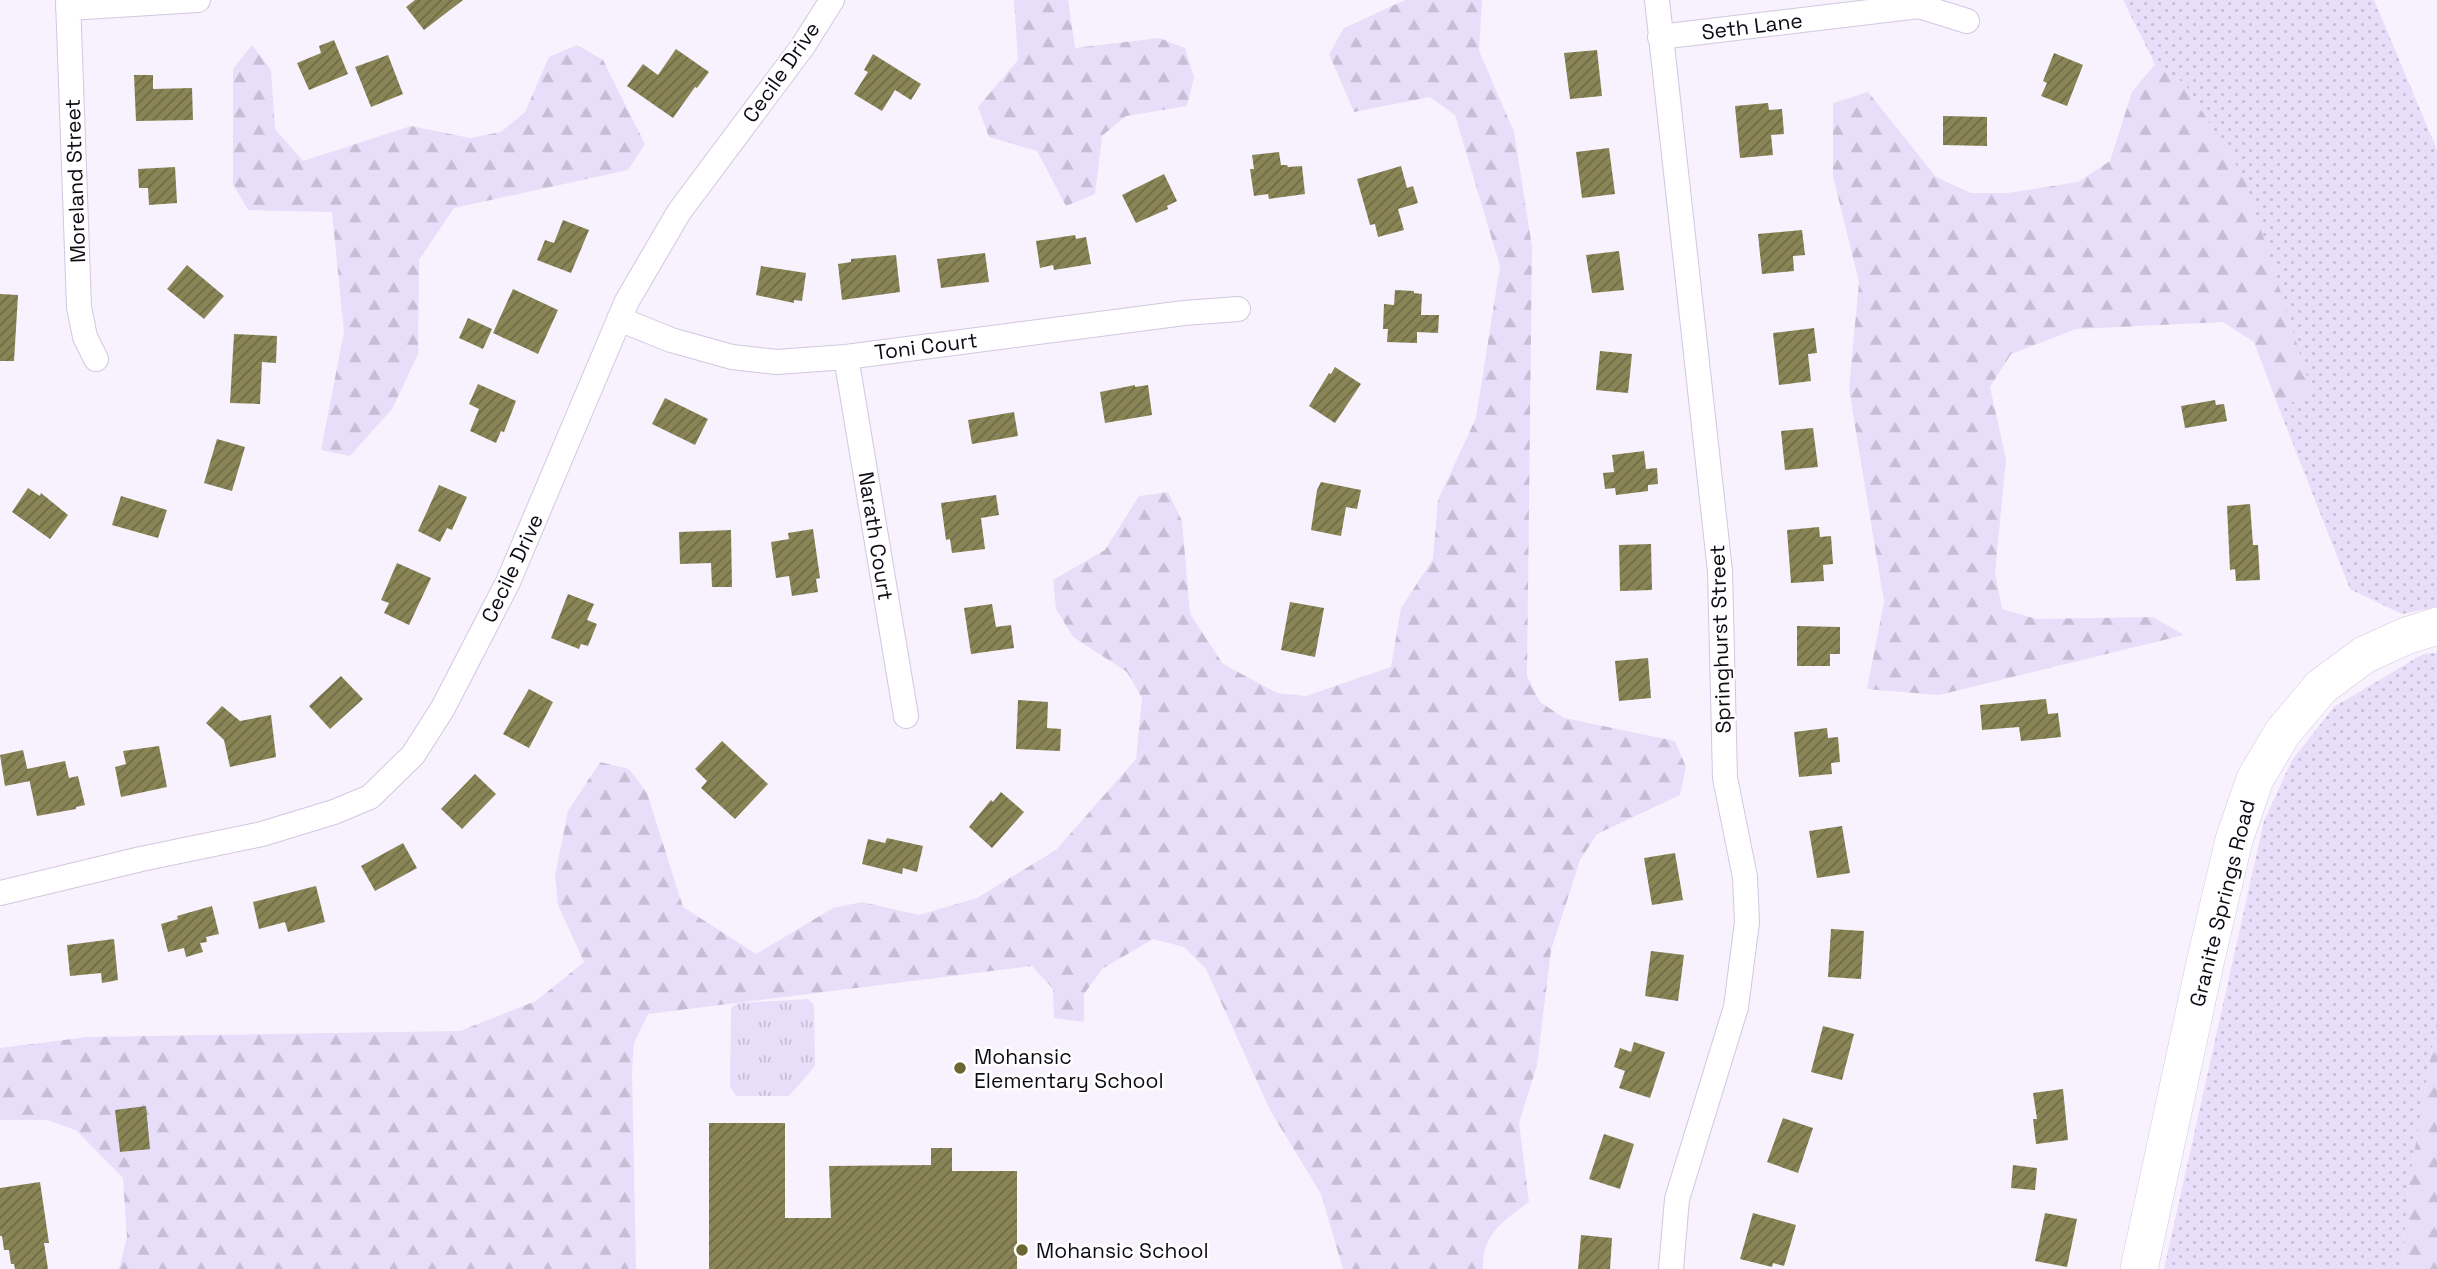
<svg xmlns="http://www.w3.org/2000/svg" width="2437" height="1269" viewBox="0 0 2437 1269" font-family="'Space Grotesk',sans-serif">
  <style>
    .grass { fill: url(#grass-dots) }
    .forest { fill: url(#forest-firs) }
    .park { fill: url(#park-tufts) }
    .building { fill: url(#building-hatch) }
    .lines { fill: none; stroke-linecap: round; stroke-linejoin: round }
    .street-casing { stroke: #d2c7e1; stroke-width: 26 }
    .secondary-casing { stroke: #d2c7e1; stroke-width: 38 }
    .street { stroke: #fff; stroke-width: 24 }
    .secondary { stroke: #fff; stroke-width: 37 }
    .poi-dot { fill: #6c6633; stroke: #fff; stroke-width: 2.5 }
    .labels { text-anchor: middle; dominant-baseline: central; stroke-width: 5; stroke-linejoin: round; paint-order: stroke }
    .street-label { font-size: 21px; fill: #0f0b14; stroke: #fff }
    .poi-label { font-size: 21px; fill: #0f0b14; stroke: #fff; text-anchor: start }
  </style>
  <defs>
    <pattern id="grass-dots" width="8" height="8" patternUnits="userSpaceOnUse" patternTransform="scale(1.75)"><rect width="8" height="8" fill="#e9def9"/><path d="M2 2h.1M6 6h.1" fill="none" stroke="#c7bdd5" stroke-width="1.8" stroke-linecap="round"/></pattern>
    <pattern id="forest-firs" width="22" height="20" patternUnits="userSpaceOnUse" patternTransform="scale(1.75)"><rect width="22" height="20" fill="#e9def9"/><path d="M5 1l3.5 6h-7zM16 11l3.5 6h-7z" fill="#c7bdd5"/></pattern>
    <pattern id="park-tufts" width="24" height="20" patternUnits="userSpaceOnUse" patternTransform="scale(1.75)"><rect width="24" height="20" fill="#e9def9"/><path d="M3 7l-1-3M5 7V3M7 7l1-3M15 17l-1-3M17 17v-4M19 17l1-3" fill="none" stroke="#c7bdd5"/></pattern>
    <pattern id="building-hatch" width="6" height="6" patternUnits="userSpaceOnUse" patternTransform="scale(1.75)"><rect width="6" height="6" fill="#898556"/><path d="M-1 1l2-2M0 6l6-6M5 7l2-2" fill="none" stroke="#6e6b46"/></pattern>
  </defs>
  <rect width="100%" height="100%" fill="#f7f2fd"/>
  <path class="grass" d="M2123 0H2374L2437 150V607L2402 614 2350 589 2280 411 2311 389 2185 84 2155 64Z
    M2437 653V1021L2408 1188 2402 1269H2164L2264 821 2292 760 2334 707 2423 654Z"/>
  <path class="forest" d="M1014 0H1068L1075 48 1159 38 1185 48 1194 77 1187 106 1126 116 1102 136 1095 194 1066 206 1037 151 989 137 978 107 1018 60Z
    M1405 0H1482L1479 51 1514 132 1532 247 1527 676 1540 702 1564 718 1675 741 1686 767 1680 795 1597 834 1580 860 1551 950 1537 1065 1519 1123 1529 1202C1503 1221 1482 1234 1483 1269H1343L1321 1194 1270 1110 1206 969 1184 947 1153 939 1102 969 1084 994V1022L1054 1018 1053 989 1032 966 648 1014 634 1043 632 1072 636 1269H119L127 1237 123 1178 76 1130 47 1120H0V1048L88 1037 460 1031 536 1001 584 962 558 905 555 876 568 811 600 762 629 769 647 793 683 907 756 954 833 908 862 902 919 915 977 898 1056 850 1136 759 1142 698 1127 672 1073 637 1056 609 1053 580 1105 550 1139 496 1168 492 1182 521 1190 614 1223 664 1277 693 1306 696 1391 667 1401 608 1433 559 1438 500 1476 418 1500 266 1455 115 1430 97 1354 112 1329 54 1344 28Z
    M252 45 271 70 275 129 303 161 411 126 470 138 501 132 525 112 549 57 577 45 603 60 645 144 628 170 454 208 419 260 418 354 392 409 350 456 321 450 344 332 332 212 248 210 233 184V69Z
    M2155 64 2185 84 2245 179 2311 389 2280 411 2254 342 2223 322 2076 329 2011 354 1990 387 2006 459 1995 573 2002 609 2037 619 2153 617 2184 635 1939 695 1867 689 1884 602 1849 389 1859 282 1833 176V103L1868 92 1936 177 1971 193H2008L2078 182 2110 161 2132 92Z
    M2437 1021V1269H2402L2408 1188Z"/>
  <path class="park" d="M808 999 814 1005 815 1066 789 1096H736L730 1086 731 1008 738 1003Z"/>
  <path class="building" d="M415 0H463L424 30 406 7Z
    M334 40 348 74 309 90 297 63 321 53 319 46Z
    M676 49 709 72 697 88 695 87 673 118 627 86 643 64 658 75Z
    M1597 50 1602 96 1570 99 1564 53Z
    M2054 53 2083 65 2067 106 2041 96 2047 83 2043 81Z
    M873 54 921 84 911 100 895 90 882 111 854 94 868 72 864 70Z
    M388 55 403 94 371 107 355 67Z
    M134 75H153V89L192 88 193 120 136 121Z
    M1768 103 1769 110 1782 109 1784 134 1771 135 1773 155 1740 158 1735 106Z
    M1943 116 1987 117V146L1943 145Z
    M1609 148 1615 194 1582 198 1576 152Z
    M1279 152 1281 165H1287L1288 167 1302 166 1305 194 1269 199 1268 194 1254 196 1250 169H1254L1252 155Z
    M1401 166 1407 188 1413 186 1418 203 1398 209 1404 230 1378 237 1375 224 1370 225 1357 179Z
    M175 167 177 203 149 205 148 188H139L138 169Z
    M1164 174 1177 201 1167 206 1168 209 1136 223 1122 195Z
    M563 220 589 230 571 273 537 260 545 240 554 243Z
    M1802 230 1805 255 1793 256 1794 271 1762 274 1758 234Z
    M1075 235 1076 239 1086 237 1091 264 1054 270 1053 265 1040 268 1036 241Z
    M1619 251 1624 290 1592 293 1586 255Z
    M985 253 989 282 941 288 937 259Z
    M896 255 900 292 842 300 838 264 851 262V259Z
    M187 265 224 296 204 319 167 289Z
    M761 266 806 273 802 301 794 300V303L756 295Z
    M513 289 558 310 538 354 493 333Z
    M1395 290 1414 291V293L1422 294 1421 315H1439L1438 333 1417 332V343L1387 342 1388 329H1383L1384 304 1394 305Z
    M0 294 18 295 14 361H0Z
    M468 318 492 329 483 349 459 338Z
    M1814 328 1817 353 1808 354 1811 381 1779 385 1773 333Z
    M234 334 277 336 276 363 262 362 260 404 230 403Z
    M1600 351 1632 354 1628 393 1596 390Z
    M1335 367 1361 384 1335 423 1309 406 1329 373 1331 374Z
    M478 384 516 401 504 432 501 431 496 443 470 431 479 409 469 404Z
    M1135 385V387L1148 385 1152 415 1105 423 1100 392Z
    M665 398 708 419 695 445 652 424Z
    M2215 400 2216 405 2224 404 2227 421 2185 428 2181 406Z
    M1014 412 1018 436 972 444 968 420Z
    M1813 428 1818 467 1785 470 1781 431Z
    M217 439 245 447 232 491 204 483Z
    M1644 451 1646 469 1657 468 1658 484 1648 485V491L1616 495 1615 488 1605 489 1603 473 1614 472 1612 455Z
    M1321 482 1361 490 1357 509 1346 507 1341 536 1311 530 1317 490Z
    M439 485 467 497 452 530 447 528 440 542 418 531Z
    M28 488 40 496 41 493 68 515 50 539 12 512Z
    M996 495 999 515 981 518 985 549 952 553 950 539 946 540 941 503Z
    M121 496 167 510 158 538 112 525Z
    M2250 504 2253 545H2258L2260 580 2236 581 2235 569 2230 570 2227 506Z
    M1819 527 1820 537 1831 536 1833 564 1823 565 1824 581 1791 583 1787 530Z
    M813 529 820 578 816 579 818 592 792 596 789 576 776 578 771 542 789 539 788 533Z
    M731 530 732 587H712L711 563 680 564 679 532Z
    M1651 544 1652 590 1620 591 1619 545Z
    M397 563 431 578 409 625 384 613 389 603 381 600Z
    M568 594 594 604 587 620 597 624 588 646 581 644 579 649 551 638Z
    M1290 602 1324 608 1315 657 1281 650Z
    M992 604 996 627 1011 625 1014 648 971 654 964 608Z
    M1797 626 1840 627V654H1830V666H1797Z
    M1648 658 1651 698 1619 701 1615 661Z
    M341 676 363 699 330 729 309 706Z
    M529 689 553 702 529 748 503 734Z
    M2046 699 2048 714 2058 713 2061 737 2021 741 2019 727 1982 730 1980 705Z
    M1018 700 1048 702 1047 728 1061 729 1060 751 1016 749Z
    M222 706 240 721 271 715 276 757 230 767 224 740 206 723Z
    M1827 728 1828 738 1838 737 1840 762 1831 763 1832 774 1799 777 1794 732Z
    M722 741 768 784 735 819 701 788 707 781 695 769Z
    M159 746 167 787 121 797 115 767 126 764 123 751Z
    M23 750 30 781 5 786 0 755Z
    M65 761 69 778 78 776 85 805 76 807V809L37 816 27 769Z
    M475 774 496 794 462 829 441 809Z
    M1001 792 1024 812 992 848 969 827 991 800 993 802Z
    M1842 826 1850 873 1817 878 1809 831Z
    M887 838 923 846 917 872 903 868 902 874 862 864 868 839 885 843Z
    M403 843 417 868 375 891 361 866Z
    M1675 853 1683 900 1652 905 1644 858Z
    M316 886 325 922 288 932 285 922 259 929 253 902Z
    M212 906 219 934 206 937 207 942 200 943 203 952 186 957 184 948 168 952 161 924 178 919 177 916Z
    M1831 929 1864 931 1861 979 1828 977Z
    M114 939 118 980 102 983 101 973 70 976 67 945Z
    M1651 951 1684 955 1678 1001 1645 996Z
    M1823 1026 1854 1034 1842 1080 1811 1072Z
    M1634 1042 1665 1052 1650 1098 1619 1088 1625 1071 1614 1067 1620 1048 1631 1052Z
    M2063 1089 2068 1140 2036 1144 2033 1119H2037L2033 1093Z
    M146 1106 150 1149 120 1152 115 1110Z
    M1783 1118 1813 1128 1798 1173 1767 1162Z
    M709 1123H785V1218H831L829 1166 931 1165V1148H952V1171H1017V1269H709Z
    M1604 1134 1634 1144 1620 1189 1589 1179Z
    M2013 1165 2037 1168 2035 1190 2011 1188Z
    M40 1182 49 1243H44L48 1269H15L14 1264H11L9 1250H4L2 1236H0V1188Z
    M1753 1213 1796 1225 1784 1266 1773 1263 1772 1267 1740 1259Z
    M2045 1213 2077 1219 2067 1267 2035 1261Z
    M1581 1235 1612 1238 1610 1269H1578Z"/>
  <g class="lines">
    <g class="street-casing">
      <path id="street" d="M68 0 79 307 85 337 96 359
        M1657 0 1720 571 1725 778 1745 877 1747 922 1736 1007 1677 1199 1671 1269
        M68 8 198 0
        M1660 37 1919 6 1967 21
        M619 319 671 340 732 357 777 362 846 357 1184 313 1238 309
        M846 357 906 716
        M0 893 141 859 262 834 334 812 370 797 413 755 443 708 508 582 627 301 679 212 803 46 832 0"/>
    </g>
    <g class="secondary-casing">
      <path id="secondary" d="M2139 1269 2205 963 2234 840 2255 779 2283 732 2321 687 2364 655 2406 636 2437 626"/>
    </g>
    <use href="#street" class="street"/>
    <use href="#secondary" class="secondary"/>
  </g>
  <g class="poi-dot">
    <circle cx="960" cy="1068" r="7"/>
    <circle cx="1022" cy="1250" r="7"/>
  </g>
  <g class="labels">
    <g class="street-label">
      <text transform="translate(1752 26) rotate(-7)">Seth Lane</text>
      <text transform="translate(781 72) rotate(-55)">Cecile Drive</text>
      <text transform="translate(75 181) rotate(-92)">Moreland Street</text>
      <text transform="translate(926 346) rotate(-7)">Toni Court</text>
      <text transform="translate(876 536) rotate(81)">Narath Court</text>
      <text transform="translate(512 568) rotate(-65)">Cecile Drive</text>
      <text transform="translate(1720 639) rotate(-92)">Springhurst Street</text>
      <text transform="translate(2222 903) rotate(-76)">Granite Springs Road</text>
    </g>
    <g class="poi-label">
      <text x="974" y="1056">Mohansic<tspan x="974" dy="24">Elementary School</tspan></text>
      <text x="1036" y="1250">Mohansic School</text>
    </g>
  </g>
</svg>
